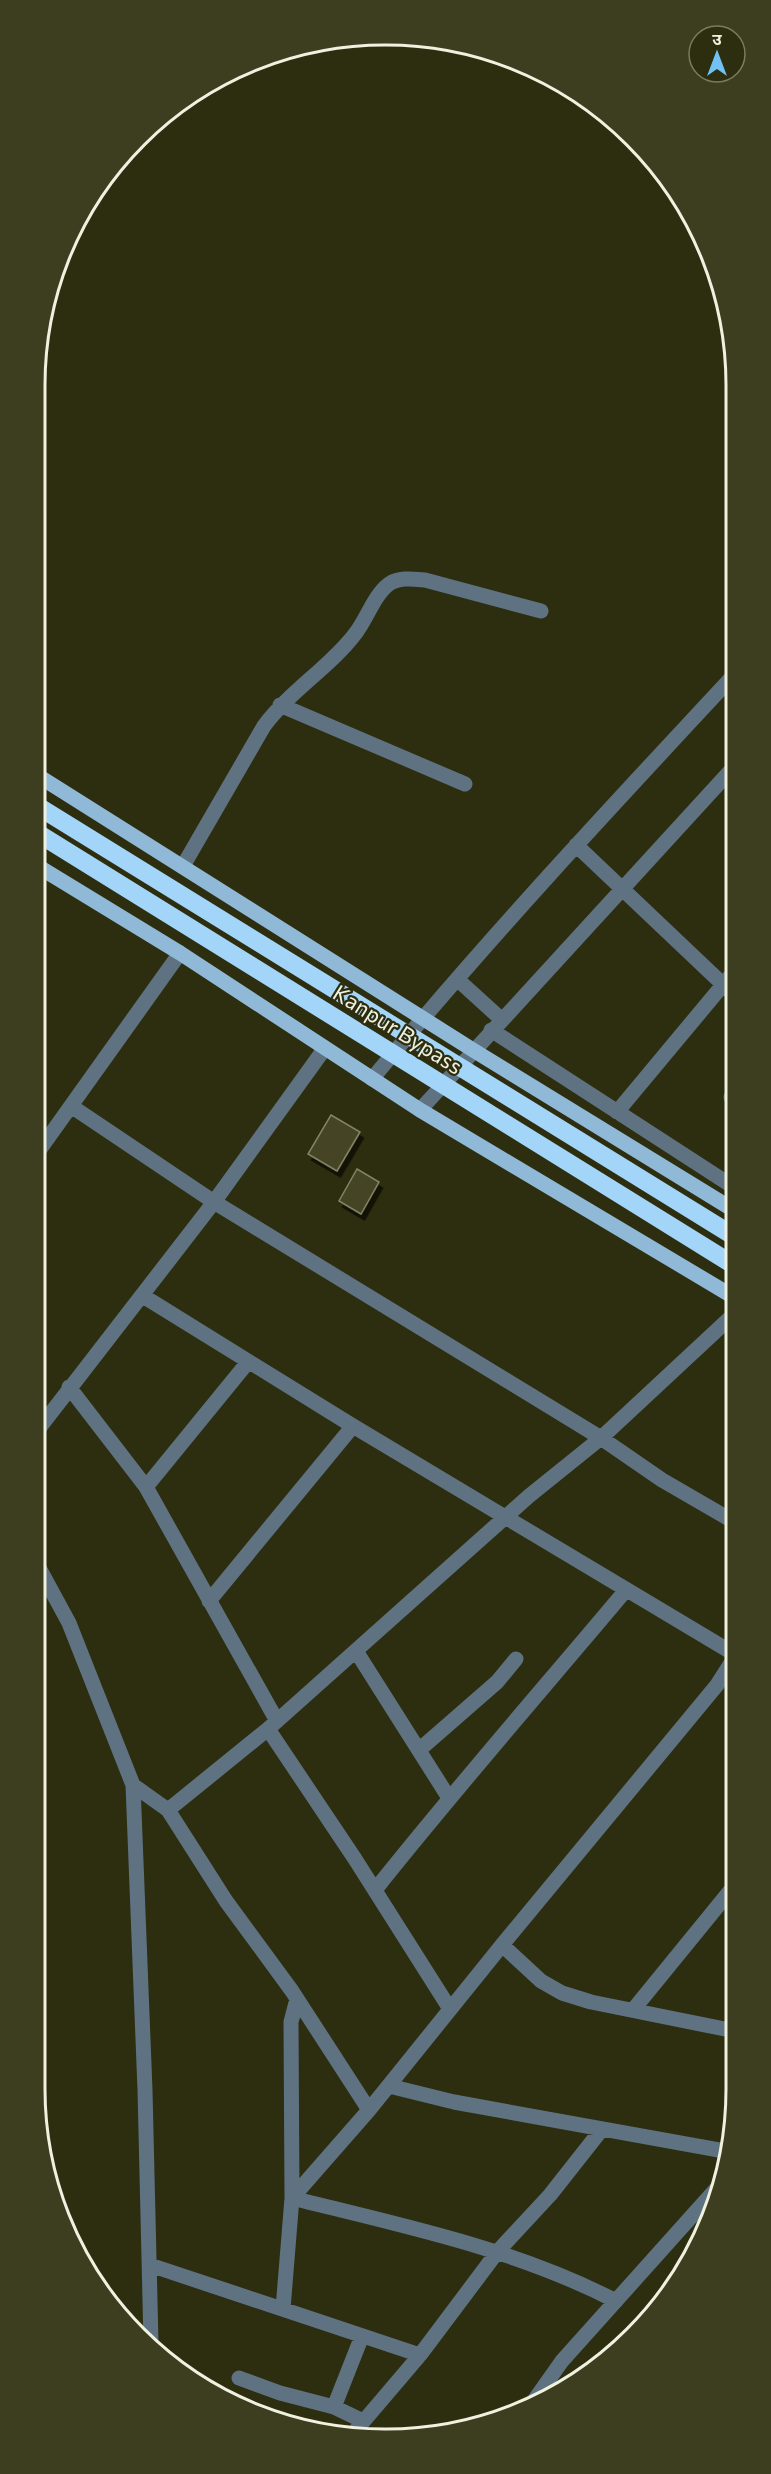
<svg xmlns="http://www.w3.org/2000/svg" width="771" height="2474" viewBox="0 0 771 2474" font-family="Commissioner,'Noto Sans Devanagari',sans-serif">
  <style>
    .building { fill: #444426; stroke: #828463; stroke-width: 1.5; filter: url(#shadow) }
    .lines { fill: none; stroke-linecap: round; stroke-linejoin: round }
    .minor { stroke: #5f7281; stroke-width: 15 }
    .major { stroke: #90b9d7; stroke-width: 15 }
    .highway-bridge { stroke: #a3d5f9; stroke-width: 18 }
    .labels { text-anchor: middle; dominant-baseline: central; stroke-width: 4.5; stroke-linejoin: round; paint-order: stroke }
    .street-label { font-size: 22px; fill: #f0f1df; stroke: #2d2d0f }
    .rim { fill: none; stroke: #f0f1df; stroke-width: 3 }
  </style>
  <defs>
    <filter id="shadow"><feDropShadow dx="3.5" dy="6" stdDeviation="0" flood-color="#0009"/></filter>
  </defs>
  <rect width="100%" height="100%" fill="#2d2d0f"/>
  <path class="building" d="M331 1115 360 1132 337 1171 308 1154Z
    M357 1169 379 1182 361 1214 339 1201Z"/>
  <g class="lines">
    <path class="minor" d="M280 705 465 784
      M576 845 732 993
      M183 866 264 726C291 690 330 667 355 634 367 619 374 595 389 584 399 577 413 579 425 580L541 611
      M457 979 501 1019
      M491 1030 732 1186
      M372 1079C487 940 610 808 733 676
      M731 1097 732 1096
      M71 1106 214 1202 601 1438 662 1480 731 1520
      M420 1110 733 768
      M617 1112 732 974
      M38 1152 180 953
      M143 1296 353 1426 731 1652
      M69 1387 146 1487 277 1721
      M37 1431 214 1202 325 1048
      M146 1487 248 1362
      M37 1564 69 1623 133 1785 145 2090 151 2343
      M209 1601 353 1426
      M356 1651 449 1798
      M268 1729 355 1859 450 2009
      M419 1750 497 1682 516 1659
      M133 1785 168 1810 226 1901 292 1991 369 2110
      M168 1810 268 1729 529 1496 601 1438 731 1317
      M375 1890C456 1788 542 1690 626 1590
      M502 1945 541 1981 562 1993 591 2002 730 2030
      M633 2010 730 1891
      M389 2086 454 2102 719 2150 730 2157
      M150 2265 420 2355
      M616 2301C513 2248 403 2226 292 2198L369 2110 502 1945 717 1685 731 1663
      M283 2309 292 2198 291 2022 297 1999
      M239 2378 280 2393 334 2407 363 2421
      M533 2402 562 2361 717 2188
      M334 2407 362 2336
      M351 2436 420 2355 498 2251 550 2195 602 2129"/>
    <path class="major" d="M40 777 473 1050 732 1209
      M39 867 180 953 420 1110 732 1296"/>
    <path class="highway-bridge" d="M39 807 732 1235
      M39 834 732 1264"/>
  </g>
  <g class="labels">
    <g class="street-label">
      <text transform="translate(398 1029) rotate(32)">Kanpur Bypass</text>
    </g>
  </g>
  <path d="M0 0H771V2474H0ZM385 45H386A340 340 0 0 1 726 385V2089A340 340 0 0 1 386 2429H385A340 340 0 0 1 45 2089V385A340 340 0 0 1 385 45Z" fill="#3d3d20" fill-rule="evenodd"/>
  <path class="rim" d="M385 45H386A340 340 0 0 1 726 385V2089A340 340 0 0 1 386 2429H385A340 340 0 0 1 45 2089V385A340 340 0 0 1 385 45Z"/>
  <g transform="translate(717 54)"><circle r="28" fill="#2d2d0f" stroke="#7b7b62" stroke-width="1.5"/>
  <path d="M0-4.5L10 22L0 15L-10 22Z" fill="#72c1f5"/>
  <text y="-9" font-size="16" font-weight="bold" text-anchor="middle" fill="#f0f1df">उ</text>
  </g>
</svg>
